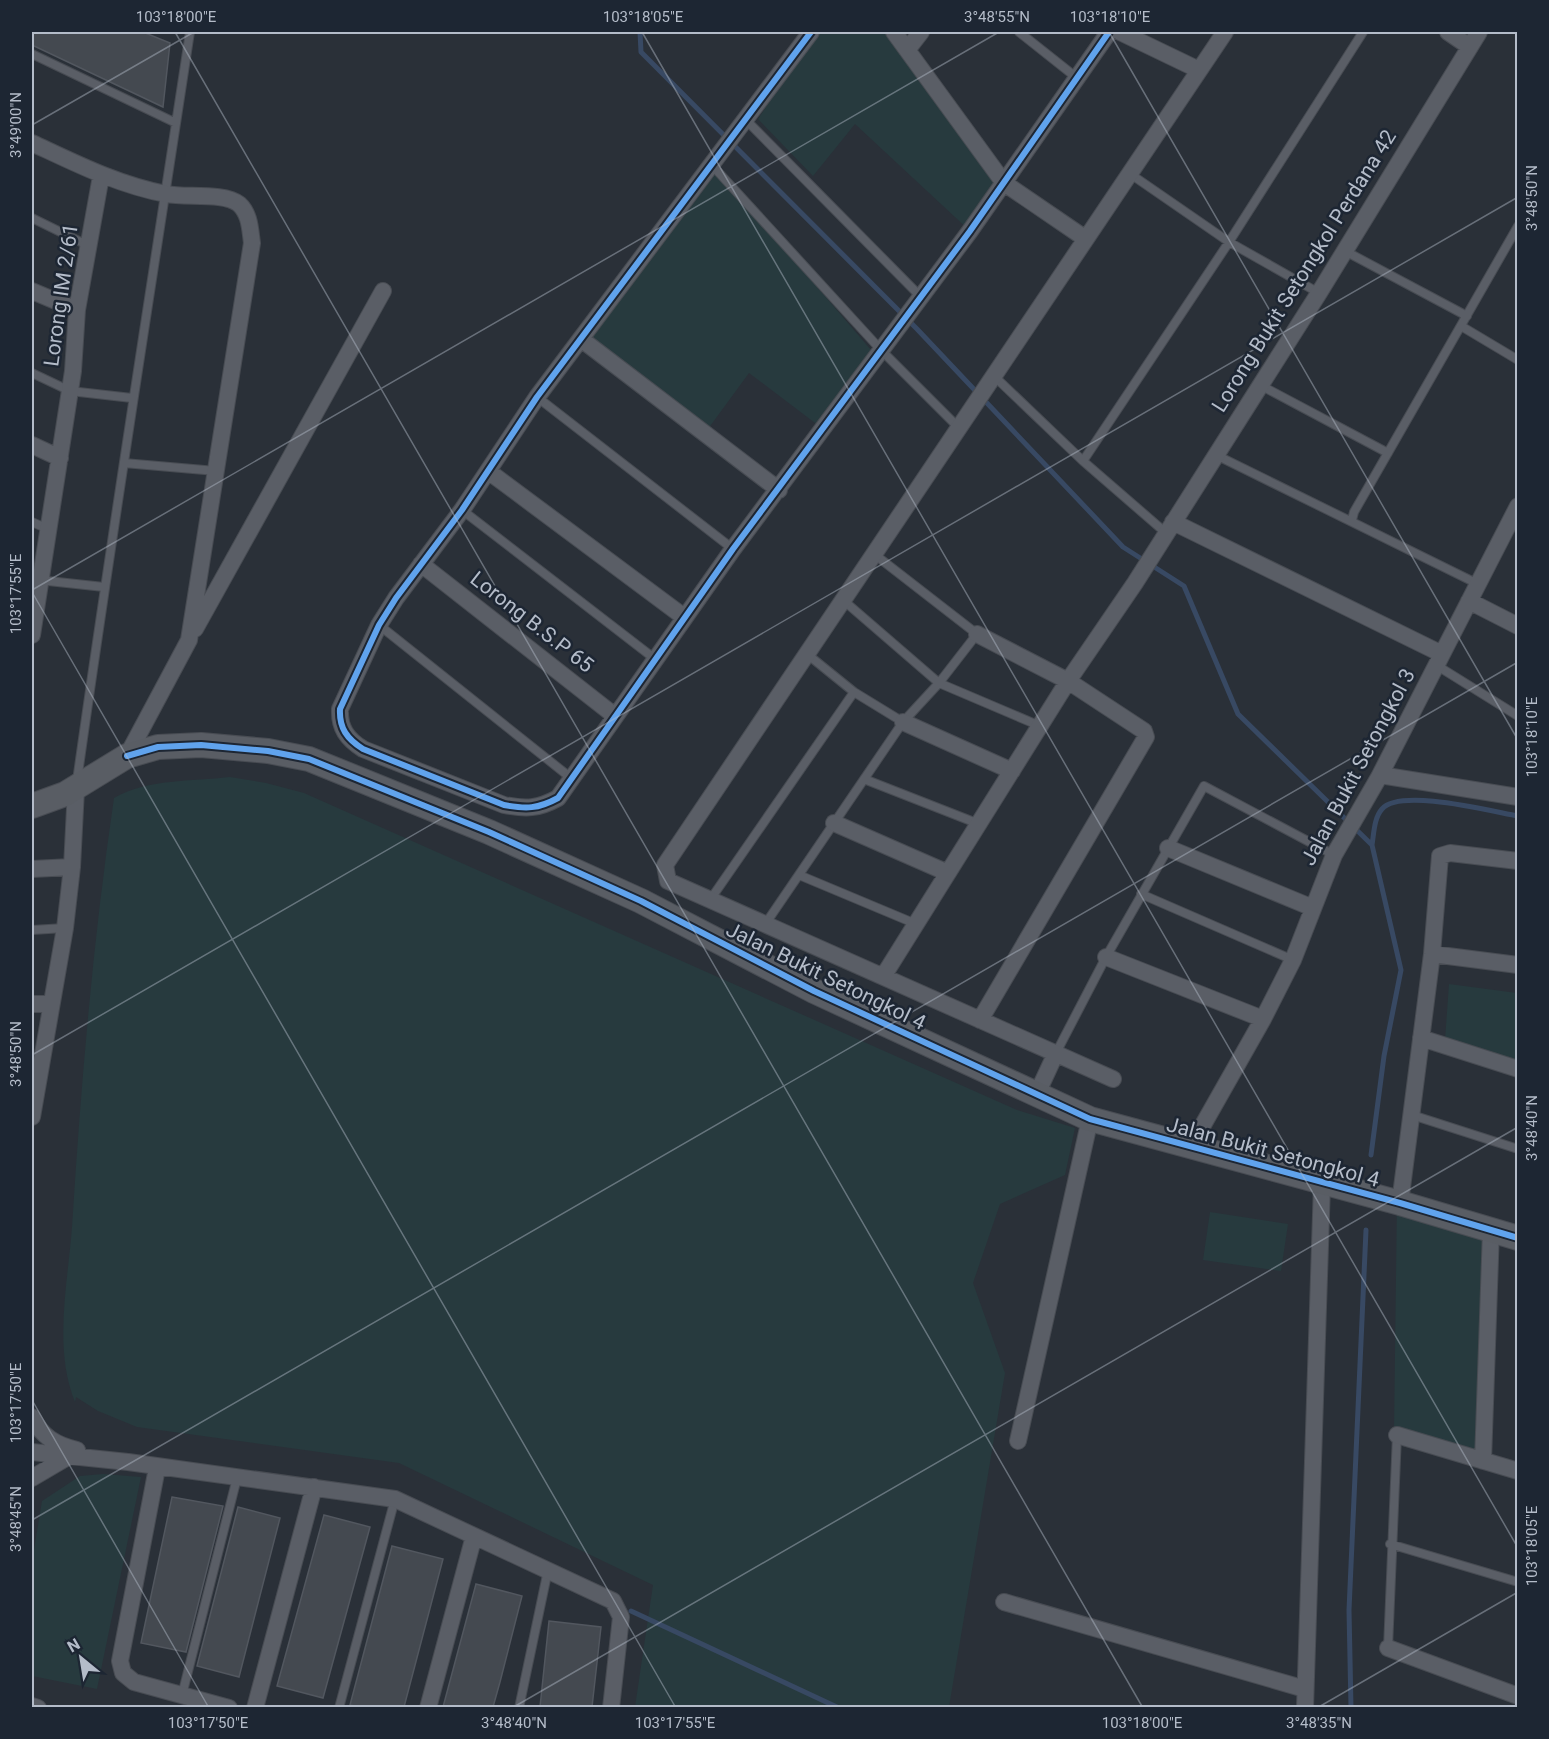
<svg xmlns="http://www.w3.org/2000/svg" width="1549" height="1739" viewBox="0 0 1549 1739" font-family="Roboto,sans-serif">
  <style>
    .green { fill: #273a3e }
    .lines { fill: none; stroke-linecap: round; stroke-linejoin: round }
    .stream { stroke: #384963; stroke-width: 5 }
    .building { fill: #444950; stroke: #52575f; stroke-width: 1.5 }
    .lane-casing { stroke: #484c53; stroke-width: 10 }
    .street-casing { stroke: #484c53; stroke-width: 18 }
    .secondary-casing { stroke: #484c53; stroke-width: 26 }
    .lane { stroke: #5a5e66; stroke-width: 8 }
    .street { stroke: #5a5e66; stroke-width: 16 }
    .secondary { stroke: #595d64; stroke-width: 24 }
    .cycleway-casing { stroke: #1d2633; stroke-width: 10 }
    .cycleway { stroke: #60a3ed; stroke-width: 6 }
    .ticks { fill: none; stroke: #b4bcc9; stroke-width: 1.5; stroke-opacity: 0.45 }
    .labels { text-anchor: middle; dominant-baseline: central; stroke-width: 5; stroke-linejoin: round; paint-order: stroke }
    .street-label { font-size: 21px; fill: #b4bcc9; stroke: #1d2633 }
    .neatline { fill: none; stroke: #b4bcc9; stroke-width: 2 }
    .ticks-label { font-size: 15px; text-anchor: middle; fill: #b4bcc9 }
  </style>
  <rect width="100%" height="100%" fill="#2a3038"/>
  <path class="green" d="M816 32H893L1004 183 970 231 855 124 813 176 758 119Z
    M711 163 871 350 819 426 749 373 705 433 581 339Z
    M230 777 266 783 304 793 1017 1110 1075 1128 1065 1175 1000 1204 973 1283 1005 1373 949 1707H635L653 1585 399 1463 137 1427 98 1411 76 1397 75 1402C53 1348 68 1282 72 1227 81 1084 93 940 114 798 150 778 190 782 230 777Z
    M1449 984 1517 993V1064L1445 1040Z
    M1397 1199 1488 1226 1480 1457 1394 1431Z
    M1210 1212 1288 1224 1281 1271 1203 1260Z
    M103 1474 141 1477 97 1689 32 1676V1562L42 1501 80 1476Z"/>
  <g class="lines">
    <path class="stream" d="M640 32 641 52 917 329 1123 547 1184 586 1238 714 1372 845 1401 970 1384 1056 1371 1155
      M1372 845C1374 833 1374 818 1382 809 1400 788 1490 811 1518 816
      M631 1611 839 1708
      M1351 1708 1349 1610 1366 1230"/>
  </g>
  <path class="building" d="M32 32H143L170 43 163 107 32 45Z
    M172 1497 223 1506 186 1652 141 1643Z
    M238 1507 280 1518 239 1677 197 1666Z
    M324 1515 370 1527 323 1698 277 1686Z
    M392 1546 443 1559 404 1707H359L350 1705Z
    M476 1584 522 1596 500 1682 493 1707H443Z
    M549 1621 601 1627 592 1707H540Z"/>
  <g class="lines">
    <g class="lane-casing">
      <path id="lane" d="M1019 32 1077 78
        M32 54 176 123
        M745 119 921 297
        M711 164 881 350 959 428
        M1129 173 1229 242 1319 293
        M32 218 89 246
        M1345 251 1467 316
        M1461 326 1518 360
        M32 373 70 391 132 398
        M994 376 1083 461 1166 533
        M1260 385 1388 453
        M537 397 733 549
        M1216 455 1478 584
        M1083 461 1229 242 1363 32
        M124 463 216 471
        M462 510 655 659
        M1352 520 1354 512 1518 226
        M32 522 48 529
        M39 580 104 587
        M843 600 939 683 1040 726
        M379 625 571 778
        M807 654 854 692 903 722
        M1436 665 1518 716
        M864 779 979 824
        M77 781C112 531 152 282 190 32
        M799 875 916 924
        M1141 894 1293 960
        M710 900 854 692
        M766 923 903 722 939 683 977 634 874 554
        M32 930 65 928
        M1055 1055 1106 957 1204 786 1334 855
        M1412 1115 1518 1149
        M1390 1544 1518 1582
        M1388 1648 1397 1435
        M182 1695 237 1478
        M339 1708 395 1499
        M519 1708 548 1570"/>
    </g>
    <g class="street-casing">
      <path id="street" d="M811 32 537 397 462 510 396 598 379 625 340 709C339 728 347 739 363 749L504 805C526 809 538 809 558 798L733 549 970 231 1109 32
        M894 32 1004 183 1086 239
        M1120 32 1199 70
        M1448 32 1470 47
        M907 50 921 32
        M32 143C75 163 118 185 166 194 186 198 224 192 239 204 250 214 250 229 252 243L189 640 127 756
        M32 291 77 310
        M581 339 779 490
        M32 445 60 458
        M488 471 684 617
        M1173 522 1442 654
        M421 564 615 716
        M1469 601 1518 626
        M195 629 383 291
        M977 634 1068 681 1144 731 1146 737 980 1020
        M32 635 73 371 77 310 101 176
        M903 722 1012 771
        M1380 775 1518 797
        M834 823 948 873
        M1168 848 1313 908
        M32 869 72 867
        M1432 954 1518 965
        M1106 957 1263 1019
        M884 975 1068 681 1135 583 1319 293 1479 32
        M32 1004H50
        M1421 1038 1518 1069
        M1113 1079 668 881 665 865 1225 32
        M1036 1096 1055 1055
        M32 1117 65 928 72 867 76 789
        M1191 1146 1263 1019 1293 960 1334 855 1379 777 1518 506
        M1400 1203 1432 954 1440 856 1450 853 1518 861
        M32 1417C42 1437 56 1445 77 1450
        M1397 1435 1518 1471
        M1018 1441 1090 1119
        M32 1452 128 1462 395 1499 613 1601 621 1617 611 1708
        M1483 1461 1491 1230
        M157 1468 120 1661 123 1673 134 1682 229 1708
        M32 1478 66 1458
        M1004 1602 1305 1689
        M1388 1648 1518 1696
        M32 1706 38 1708
        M255 1708 314 1487
        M428 1708 474 1536
        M1305 1708 1322 1184"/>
    </g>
    <g class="secondary-casing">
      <path id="secondary" d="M32 806 65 794 127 756 158 747 201 745 268 751 309 759 489 832 641 901 814 991 1090 1119 1400 1203 1518 1238"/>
    </g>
    <use href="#lane" class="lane"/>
    <use href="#street" class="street"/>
    <use href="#secondary" class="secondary"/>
    <g class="cycleway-casing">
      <path id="cycleway" d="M811 32 537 397 462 510 396 598 379 625 340 709C339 728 347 739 363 749L504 805C526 809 538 809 558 798L733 549 970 231 1109 32
        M127 756 158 747 201 745 268 751 309 759 489 832 641 901 814 991 1090 1119 1400 1203 1518 1238"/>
    </g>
    <use href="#cycleway" class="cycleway"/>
  </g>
  <path class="ticks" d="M175 32 1143 1708M642 32 1518 1548M1109 32 1518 740M32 125 194 32M32 590 999 32M32 592 676 1708M32 1055 1518 197M32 1400 209 1708M32 1520 1518 662M512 1708 1518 1127M1317 1708 1518 1592"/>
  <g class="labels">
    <g class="street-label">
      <text transform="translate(1304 271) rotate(-58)">Lorong Bukit Setongkol Perdana 42</text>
      <text transform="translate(61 295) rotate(-82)">Lorong IM 2/61</text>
      <text transform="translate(532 622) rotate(38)">Lorong B.S.P 65</text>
      <text transform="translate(1358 767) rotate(-62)">Jalan Bukit Setongkol 3</text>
      <text transform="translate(826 976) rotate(26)">Jalan Bukit Setongkol 4</text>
      <text transform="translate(1273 1152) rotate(15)">Jalan Bukit Setongkol 4</text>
    </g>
  </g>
  <rect width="1549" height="1739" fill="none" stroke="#1d2633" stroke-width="66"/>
  <g transform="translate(81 1658) rotate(330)" stroke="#1d2633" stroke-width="4.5" paint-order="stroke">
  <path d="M0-4.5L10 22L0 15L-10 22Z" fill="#b4bcc9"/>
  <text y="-9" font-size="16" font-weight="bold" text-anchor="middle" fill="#b4bcc9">N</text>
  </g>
  <rect x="33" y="33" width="1483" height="1673" class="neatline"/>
  <g class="ticks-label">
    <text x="176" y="22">103°18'00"E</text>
    <text x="643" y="22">103°18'05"E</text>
    <text x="997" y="22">3°48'55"N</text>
    <text x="1110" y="22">103°18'10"E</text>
    <text transform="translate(16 125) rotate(-90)" y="5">3°49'00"N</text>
    <text transform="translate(1532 198) rotate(-90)" y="5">3°48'50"N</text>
    <text transform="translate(16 594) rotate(-90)" y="5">103°17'55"E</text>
    <text transform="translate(1532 737) rotate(-90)" y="5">103°18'10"E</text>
    <text transform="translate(16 1054) rotate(-90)" y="5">3°48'50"N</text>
    <text transform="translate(1532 1128) rotate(-90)" y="5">3°48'40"N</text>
    <text transform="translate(16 1403) rotate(-90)" y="5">103°17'50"E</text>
    <text transform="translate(16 1519) rotate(-90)" y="5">3°48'45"N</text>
    <text transform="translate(1532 1546) rotate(-90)" y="5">103°18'05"E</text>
    <text x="208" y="1728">103°17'50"E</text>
    <text x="514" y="1728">3°48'40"N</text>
    <text x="675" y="1728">103°17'55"E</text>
    <text x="1142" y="1728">103°18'00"E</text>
    <text x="1319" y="1728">3°48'35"N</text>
  </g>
</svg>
